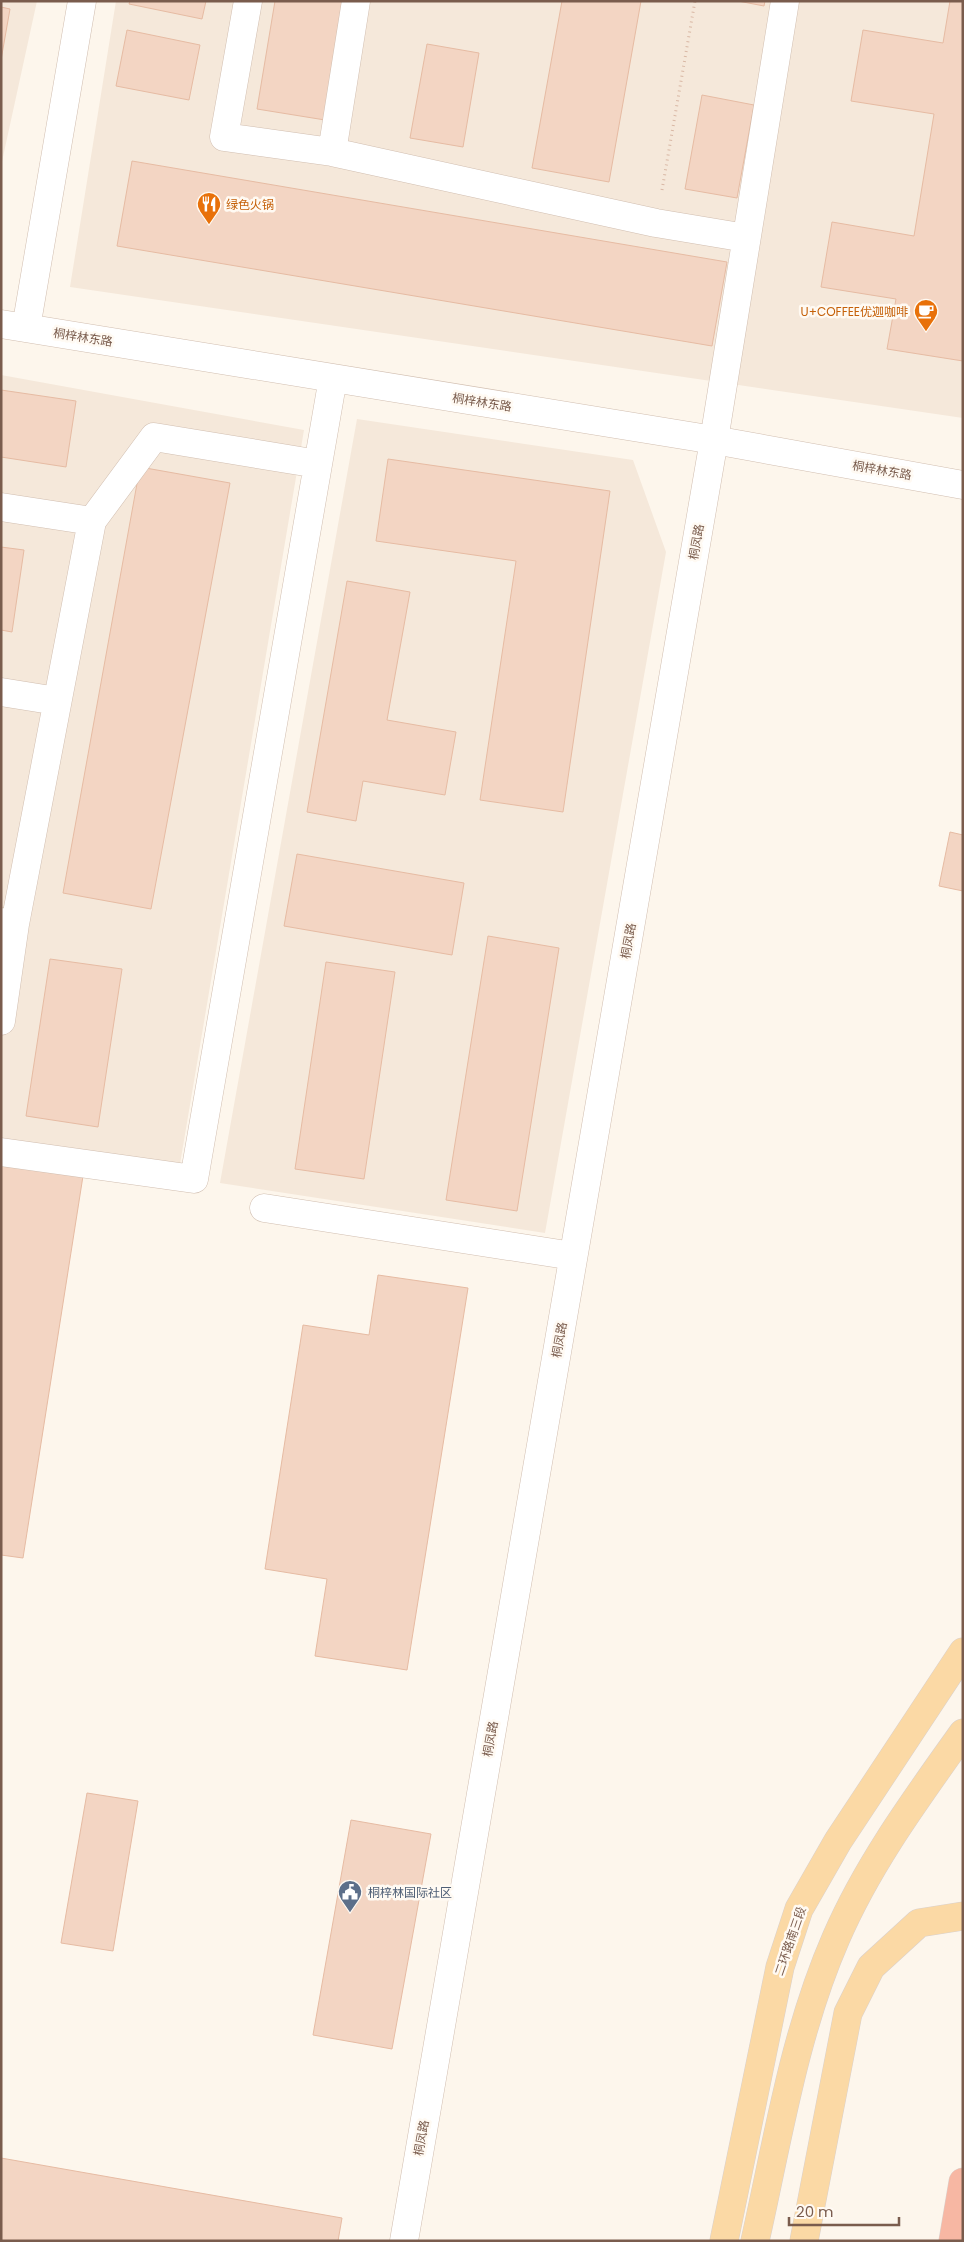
<svg xmlns="http://www.w3.org/2000/svg" width="964" height="2242" viewBox="0 0 964 2242" font-family="Poppins,'Noto Sans SC',sans-serif">
  <style>
    .residential { fill: #f5e8da }
    .building { fill: #f3d5c3; stroke: #e6bba3 }
    .lines { fill: none; stroke-linecap: round; stroke-linejoin: round }
    .minor-casing { stroke: #d1beb0; stroke-width: 29 }
    .major-casing { stroke: #dad1cd; stroke-width: 29 }
    .highway-casing { stroke: #dad1cd; stroke-width: 29 }
    .path { stroke: #d9b8a5; stroke-width: 3; stroke-dasharray: 1 4; stroke-linecap: butt }
    .minor { stroke: #fff; stroke-width: 28 }
    .major { stroke: #fbd9a5; stroke-width: 28 }
    .highway { stroke: #f7b7a3; stroke-width: 28 }
    .labels { text-anchor: middle; dominant-baseline: central; stroke-width: 5; stroke-linejoin: round; paint-order: stroke }
    .food-label { font-size: 12px; fill: #c56008; stroke: #fffaf3; text-anchor: start }
    .street-label { font-size: 12px; fill: #7a5c4d; stroke: #fffaf3 }
    .service-label { font-size: 12px; fill: #4e5e75; stroke: #fffaf3; text-anchor: start }
  </style>
  <rect width="100%" height="100%" fill="#fdf6ec"/>
  <path class="residential" d="M1 1H37L1 166Z
    M116 1H963V418L70 287Z
    M1 375 304 430 180 1164 1 1139Z
    M357 419 633 460 666 552 545 1233 220 1183Z"/>
  <path class="building" d="M130 1H206L202 19 129 4Z
    M275 1H345L325 120 257 109Z
    M562 1H641L609 182 532 168Z
    M738 1H765L764 6Z
    M950 1H963V361L887 349 896 299 821 287 832 222 914 236 934 114 851 101 863 30 943 43Z
    M1 7 10 9 1 60Z
    M127 30 200 45 189 100 116 86Z
    M427 44 479 53 463 147 410 138Z
    M702 95 754 105 737 198 685 189Z
    M132 161 727 262 712 346 117 246Z
    M1 390 76 401 66 467 1 457Z
    M388 459 610 491 563 812 480 800 516 561 376 541Z
    M140 467 230 483 151 909 63 893Z
    M1 547 24 550 12 632 1 630Z
    M347 581 410 592 387 720 456 732 445 795 363 781 356 821 307 812Z
    M950 832 963 835V891L939 886Z
    M297 854 464 883 452 955 284 926Z
    M488 936 559 948 517 1211 446 1200Z
    M50 959 122 969 98 1127 26 1116Z
    M326 962 395 972 364 1179 295 1169Z
    M1 1164 83 1176 23 1558 1 1555Z
    M378 1275 468 1288 407 1670 315 1656 327 1579 265 1569 303 1325 369 1335Z
    M87 1793 138 1801 113 1951 61 1943Z
    M351 1820 431 1834 392 2049 313 2035Z
    M1 2158 342 2218 338 2241H1Z"/>
  <g class="lines">
    <g class="minor-casing">
      <path id="minor" d="M248 1 224 137 332 152 356 1
        M332 152 656 223 746 238
        M1 324 714 440 963 485
        M26 328 82 1
        M1 507 92 521
        M1 692 57 701
        M1 922 15 924 92 521 154 437 318 464
        M1 1021 15 924
        M1 1152 194 1179 333 378
        M264 1208 573 1256
        M404 2241 714 440 785 1"/>
    </g>
    <g class="major-casing">
      <path id="major" d="M724 2241 780 1967 799 1909 838 1841 963 1652
        M755 2241C778 2139 794 2034 836 1938 868 1864 916 1799 963 1733
        M804 2241 848 2013 871 1967 919 1923 963 1916"/>
    </g>
    <g class="highway-casing">
      <path id="highway" d="M953 2241 963 2182"/>
    </g>
    <path class="path" d="M662 190 695 1"/>
    <use href="#minor" class="minor"/>
    <use href="#major" class="major"/>
    <use href="#highway" class="highway"/>
  </g>
  <defs>
    <g id="restaurant-pin" transform="scale(1.25)"><path d="M0 17L-7.5 6A9.5 9.5 0 1 1 7.5 6Z" fill="#e8710a" stroke="#fffaf3"/><path d="M-5-6h1v4h1v-4h1v4h1v-4h1v5L-1.5 .5V6h-2V.5L-5-1ZM5-6V6H3V1.5H1.5Q1.5-4 5-6Z" fill="#fff"/></g>
    <g id="cafe-pin" transform="scale(1.25)"><path d="M0 17L-7.5 6A9.5 9.5 0 1 1 7.5 6Z" fill="#e8710a" stroke="#fffaf3"/><path d="M-5.5-4.5H6V0H3Q3 3.5 0 3.5H-2.5Q-5.5 3.5-5.5 0ZM3-3.2v2h1.7v-2ZM-6 4.5H4V6H-6Z" fill="#fff"/></g>
    <g id="civic-pin" transform="scale(1.25)"><path d="M0 17L-7.5 6A9.5 9.5 0 1 1 7.5 6Z" fill="#5c6f8a" stroke="#fffaf3"/><path d="M-.6-6.5H3V-4.5H.6V-3L4-1V1h2V6H-6V1h2V-1L-.6-3ZM-1.2 2.5V6h2.4V2.5Z" fill="#fff"/></g>
  </defs>
  <g fill-rule="evenodd">
    <use href="#restaurant-pin" x="209" y="204"/>
    <use href="#cafe-pin" x="926" y="311"/>
    <use href="#civic-pin" x="350" y="1892"/>
  </g>
  <g class="labels">
    <g class="food-label">
      <text x="226" y="204">绿色火锅</text>
      <text x="908" y="311" text-anchor="end">U+COFFEE优迦咖啡</text>
    </g>
    <g class="street-label">
      <text transform="translate(83 337) rotate(9)">桐梓林东路</text>
      <text transform="translate(482 402) rotate(9)">桐梓林东路</text>
      <text transform="translate(882 470) rotate(10)">桐梓林东路</text>
      <text transform="translate(696 542) rotate(-80)">桐凤路</text>
      <text transform="translate(628 941) rotate(-80)">桐凤路</text>
      <text transform="translate(559 1340) rotate(-80)">桐凤路</text>
      <text transform="translate(490 1739) rotate(-80)">桐凤路</text>
      <text transform="translate(790 1941) rotate(-71)">二环路南三段</text>
      <text transform="translate(421 2138) rotate(-80)">桐凤路</text>
    </g>
    <g class="service-label">
      <text x="368" y="1892">桐梓林国际社区</text>
    </g>
  </g>
  <rect width="964" height="2242" fill="none" stroke="#7a5c4d" stroke-width="5"/>
  <path d="M789 2217v8h110v-8" fill="none" stroke="#7a5c4d" stroke-width="2.5"/>
  <text x="796" y="2217" font-size="15" fill="#7a5c4d" stroke="#fffaf3" stroke-width="4" paint-order="stroke">20 m</text>
</svg>
